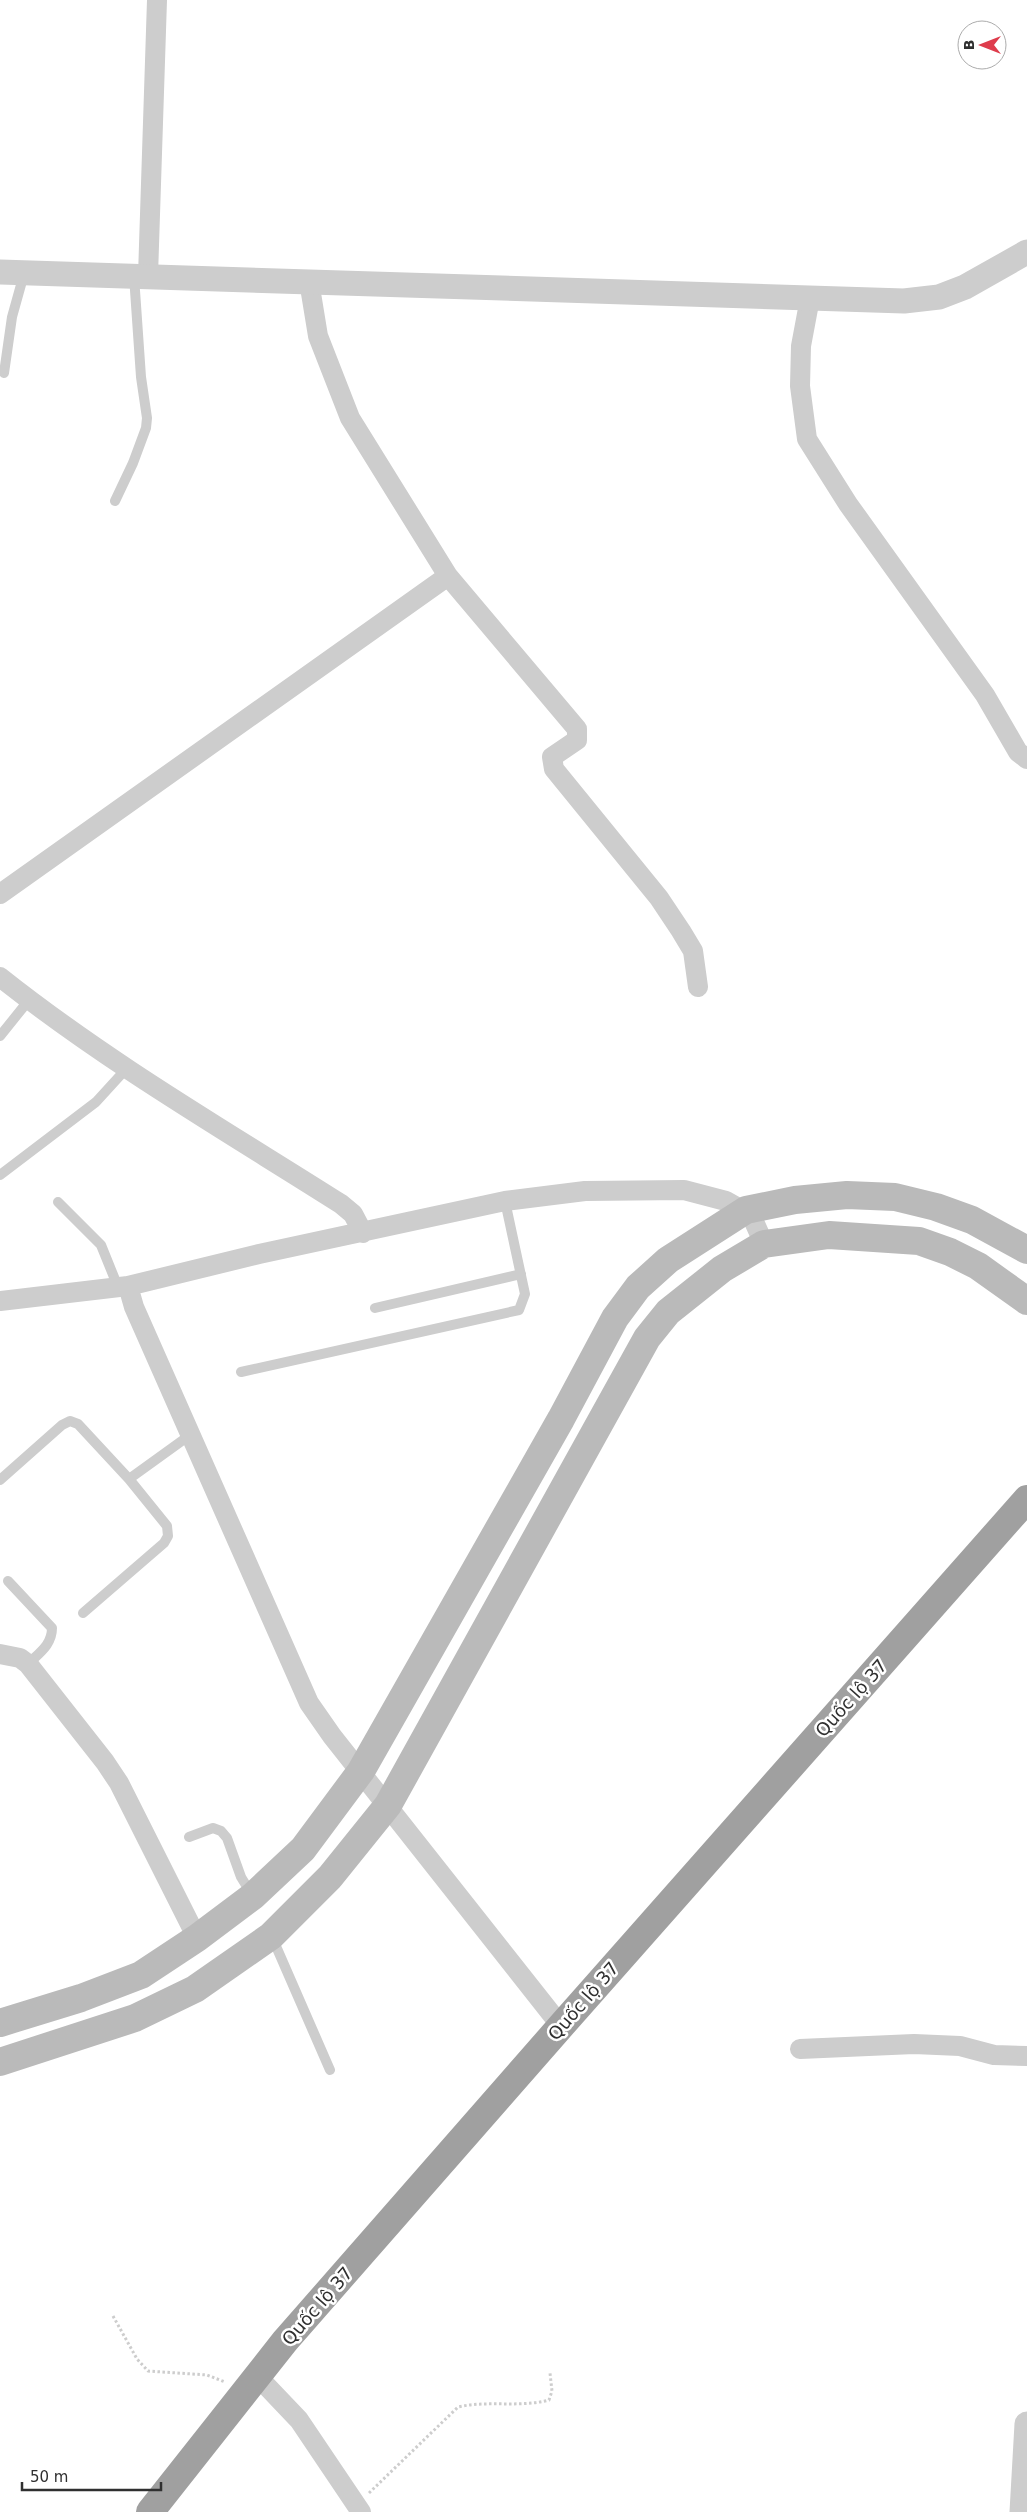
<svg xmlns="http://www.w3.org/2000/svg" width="1027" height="2512" viewBox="0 0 1027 2512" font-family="'DejaVu Sans',sans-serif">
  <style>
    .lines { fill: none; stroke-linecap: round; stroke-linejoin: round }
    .path { stroke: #cdcdcd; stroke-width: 3; stroke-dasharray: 2.5 2.5; stroke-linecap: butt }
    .service { stroke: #cdcdcd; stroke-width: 10 }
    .minor { stroke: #cdcdcd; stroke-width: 20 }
    .tertiary { stroke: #cdcdcd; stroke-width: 25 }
    .secondary { stroke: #bababa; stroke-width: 28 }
    .trunk { stroke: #a0a0a0; stroke-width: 28 }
    .labels { text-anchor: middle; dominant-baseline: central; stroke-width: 5; stroke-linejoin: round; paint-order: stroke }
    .street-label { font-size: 18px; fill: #303030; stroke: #fff }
  </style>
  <rect width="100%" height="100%" fill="#fff"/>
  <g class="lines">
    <path class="path" d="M113 2316 137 2359 148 2371 207 2375 225 2382
      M369 2493 458 2407C488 2400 519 2408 549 2400L552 2391 550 2373"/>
    <path class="service" d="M4 373 12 317 24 274
      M115 501 133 463 146 428 147 418 141 377 134 276
      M0 1036 29 1000
      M0 1175 96 1102 127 1068
      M58 1202 101 1245 118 1287
      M375 1308 521 1274
      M241 1372 519 1310 525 1294 505 1201
      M129 1479 190 1435
      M0 1480 62 1425 70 1421 78 1424 129 1479 167 1526 168 1536 164 1543 83 1613
      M8 1581 52 1628C52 1645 39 1653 28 1664
      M189 1837 213 1828 221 1831 227 1838 241 1877 252 1895
      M272 1937 330 2070"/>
    <path class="minor" d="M148 276 157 0
      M309 281 318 336 350 418 448 576 577 729V740L552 757 554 769 659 898 681 931 693 951 698 987
      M810 298 801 346 800 386 807 439 848 504 985 695 1018 752 1027 759
      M0 894 448 576
      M0 977C107 1062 226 1131 341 1204L353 1214 363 1233
      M128 1286 259 1254 505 1201 585 1191 684 1190 726 1201 751 1215 764 1244
      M0 1301 128 1286 134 1307 309 1703 332 1736 561 2026
      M0 1654 20 1658 28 1664 105 1762 119 1783 197 1938
      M800 2049 914 2044 960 2046 994 2055 1027 2056
      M258 2377 299 2420 361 2512"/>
    <path class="tertiary" d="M0 272 904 301 939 297 965 287 1027 252
      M1022 2512 1027 2424"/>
    <path class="secondary" d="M0 2023 81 1998 141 1975 197 1938 253 1896 303 1849 361 1771 561 1419 615 1318 638 1287 668 1260 746 1210 795 1200 847 1195 895 1197 936 1207 972 1220 1027 1250
      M0 2062 135 2018 195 1989 271 1936 330 1877 388 1805 647 1338 668 1312 722 1269 764 1244 829 1235 919 1241 950 1252 978 1266 1027 1301"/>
    <path class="trunk" d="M150 2512 285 2341 561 2026 1027 1499"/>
  </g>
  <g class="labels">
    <g class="street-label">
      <text transform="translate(851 1698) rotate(-48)">Quốc lộ 37</text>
      <text transform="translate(583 2001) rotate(-49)">Quốc lộ 37</text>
      <text transform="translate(317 2306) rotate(-49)">Quốc lộ 37</text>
    </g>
  </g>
  <g transform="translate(982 45) rotate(270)"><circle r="24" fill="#ffffff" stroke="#acacac"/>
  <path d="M0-4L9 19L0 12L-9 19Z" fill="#de3c4c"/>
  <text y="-8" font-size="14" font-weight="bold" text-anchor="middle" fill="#303030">B</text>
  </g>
  <path d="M22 2482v8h139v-8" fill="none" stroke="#303030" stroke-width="2.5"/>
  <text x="30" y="2482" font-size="15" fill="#303030" stroke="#ffffff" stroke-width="4" paint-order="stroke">50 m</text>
</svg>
